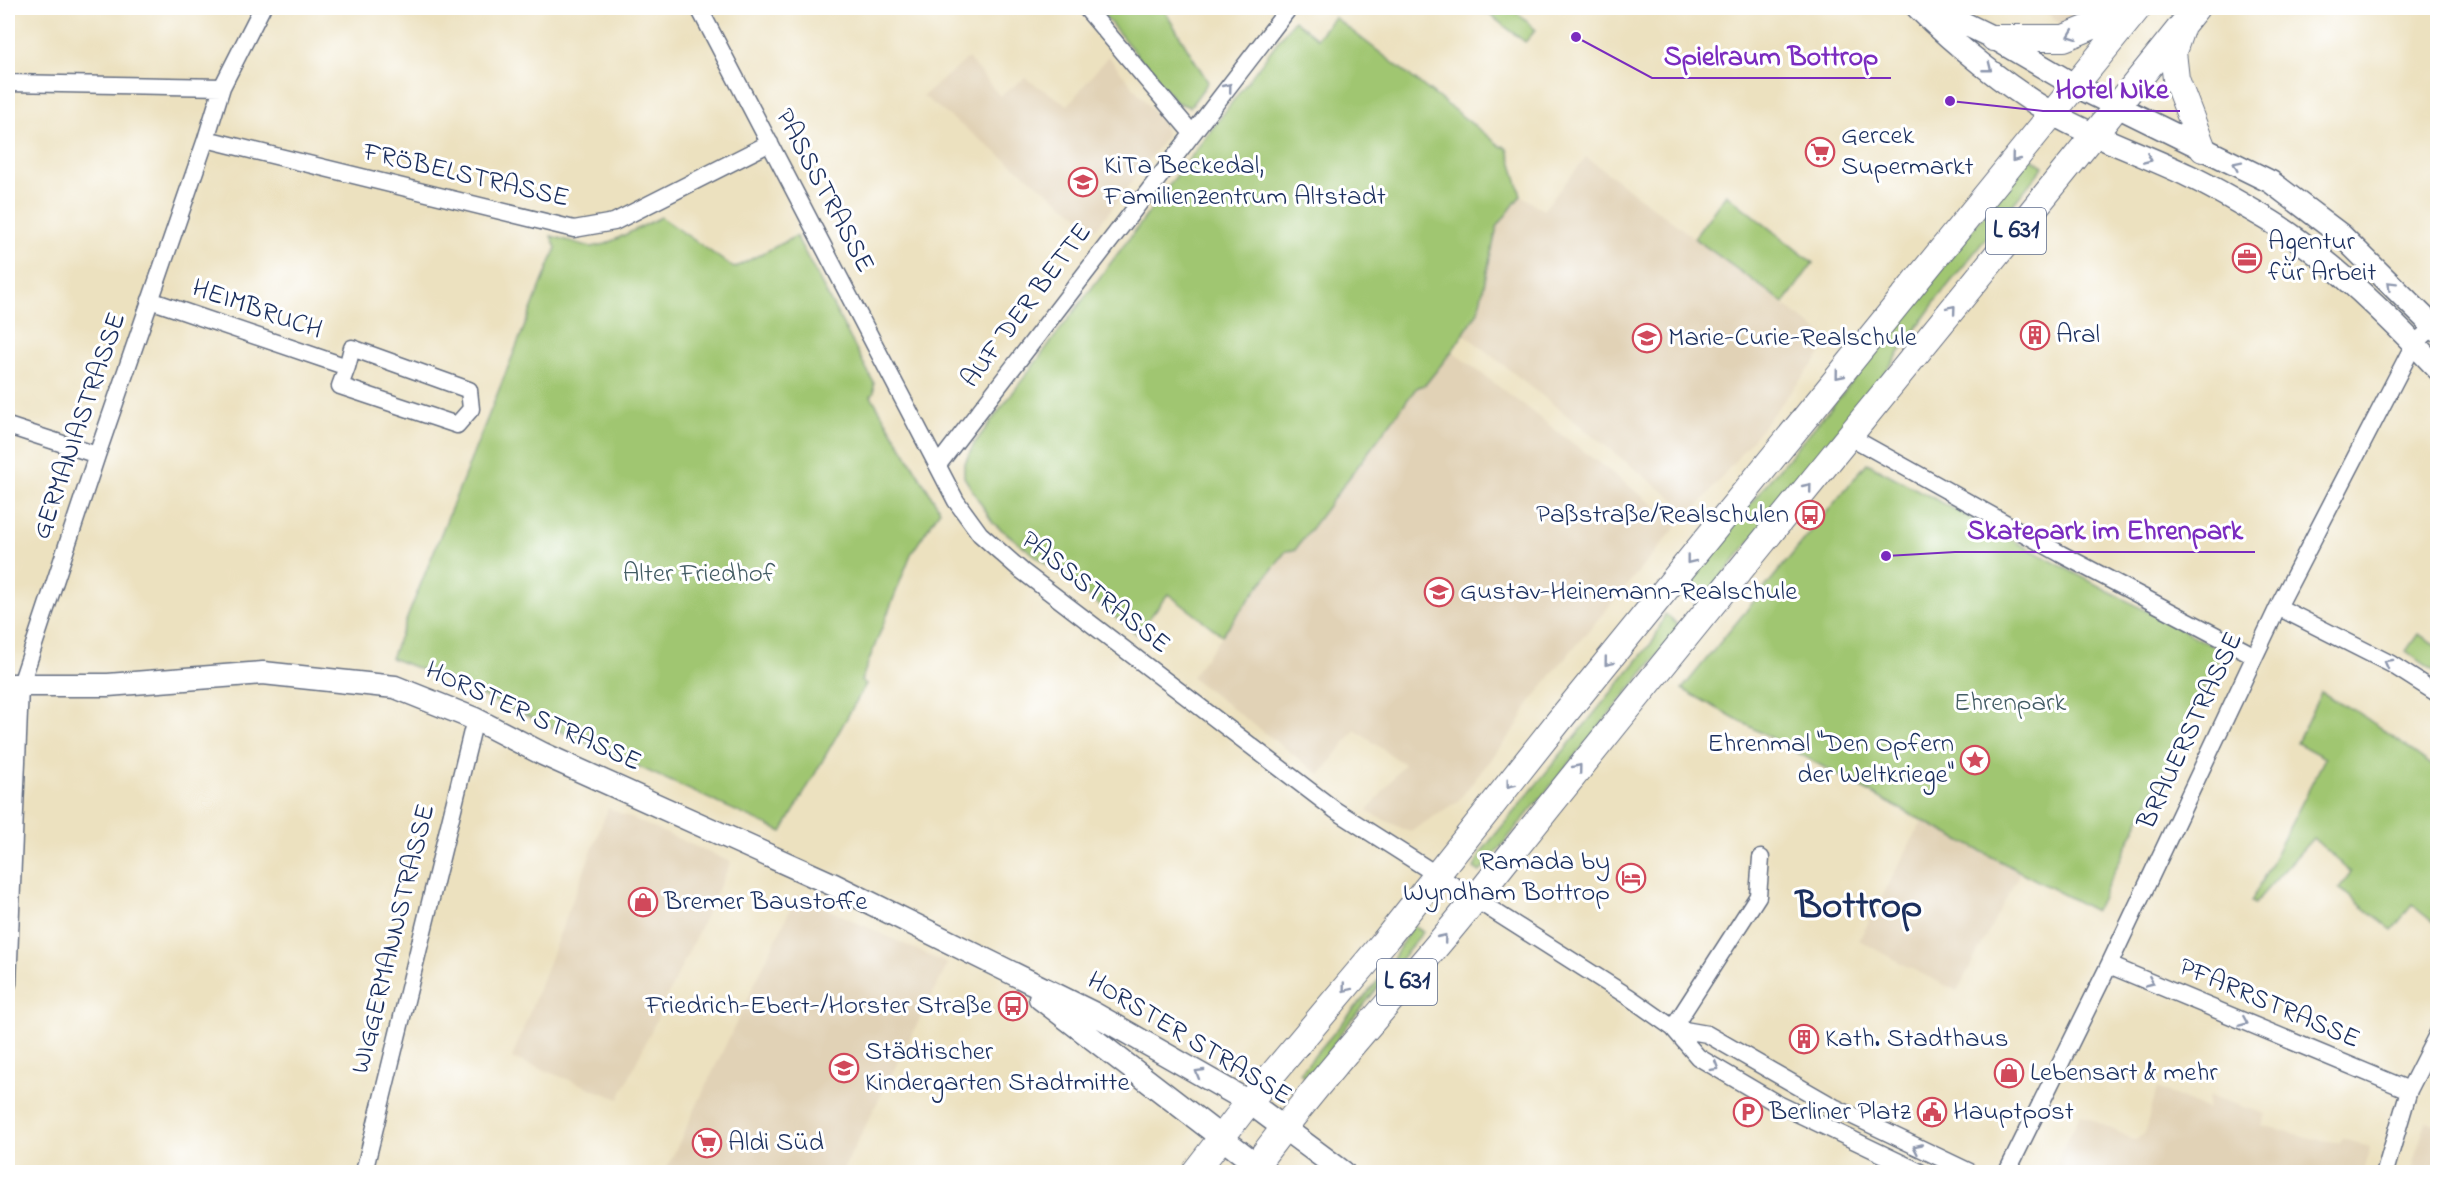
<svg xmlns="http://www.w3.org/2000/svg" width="2445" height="1180" viewBox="0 0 2445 1180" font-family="'Indie Flower',sans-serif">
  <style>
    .built { fill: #e1d2b6 }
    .green { fill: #a0c671; stroke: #5e7a68; stroke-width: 1.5 }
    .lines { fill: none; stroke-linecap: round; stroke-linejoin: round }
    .minor-casing { stroke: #646d80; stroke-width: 19 }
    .secondary-casing { stroke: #646d80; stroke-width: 25 }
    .primary-casing { stroke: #646d80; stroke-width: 28 }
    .minor { stroke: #fff; stroke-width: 16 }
    .secondary { stroke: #fff; stroke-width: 22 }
    .primary { stroke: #fff; stroke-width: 26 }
    .oneway { stroke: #8d97ae }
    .labels { text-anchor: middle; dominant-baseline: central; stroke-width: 6; stroke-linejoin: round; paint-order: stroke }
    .shield { fill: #fff; stroke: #5f6d8e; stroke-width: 1.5 }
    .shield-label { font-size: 26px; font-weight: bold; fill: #1b2f5e }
    .poi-label { font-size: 27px; fill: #1b2f5e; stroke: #fff; text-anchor: start }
    .street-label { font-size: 27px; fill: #1b2f5e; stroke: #fff }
    .park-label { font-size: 27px; fill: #435c64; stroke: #fff }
    .town-label { font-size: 39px; font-weight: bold; fill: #1b2f5e; stroke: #fff }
    .leader { fill: none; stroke: #7b2cbf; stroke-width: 2 }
    .callout-dot { fill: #7b2cbf; stroke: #fff; stroke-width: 2 }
    .callout-label { font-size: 28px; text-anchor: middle; font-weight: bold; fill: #7b2cbf; stroke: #fff; stroke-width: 6; stroke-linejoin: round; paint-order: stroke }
  </style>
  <rect width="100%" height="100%" fill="#fff"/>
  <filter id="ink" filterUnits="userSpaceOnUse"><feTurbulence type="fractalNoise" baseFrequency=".0167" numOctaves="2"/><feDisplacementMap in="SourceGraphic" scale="12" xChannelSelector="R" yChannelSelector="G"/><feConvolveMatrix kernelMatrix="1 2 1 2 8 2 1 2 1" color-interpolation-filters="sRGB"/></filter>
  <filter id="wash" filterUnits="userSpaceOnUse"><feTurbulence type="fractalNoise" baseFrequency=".008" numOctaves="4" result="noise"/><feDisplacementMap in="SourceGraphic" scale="24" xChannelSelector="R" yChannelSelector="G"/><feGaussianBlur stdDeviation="1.35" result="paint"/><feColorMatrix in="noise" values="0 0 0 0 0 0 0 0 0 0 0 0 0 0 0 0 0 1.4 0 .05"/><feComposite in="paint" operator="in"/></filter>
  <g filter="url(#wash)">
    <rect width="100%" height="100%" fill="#ece1bf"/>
    <path class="built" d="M2040 8H2087L2079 17 2062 25Z
      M1108 56 1163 123 1167 136 1096 229 923 96 968 58 1000 96 1025 78 1068 105Z
      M1586 157 1832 341 1692 514 1464 334 1478 312 1497 227 1521 195 1543 210Z
      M1452 351 1679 524 1555 670 1527 707 1517 726 1458 801 1410 832 1367 812 1404 764 1355 730 1320 775 1191 677 1286 551 1296 550 1417 387 1425 385Z
      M608 808 731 862 619 1099 512 1058Z
      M1922 821 2020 873 1957 991 1904 965 1859 940Z
      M797 895 948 964 842 1172H665Z
      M2157 1088 2207 1109 2210 1096 2266 1114 2262 1125 2311 1138 2341 1143 2342 1138 2370 1147 2363 1172H2069L2055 1166 2080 1114 2135 1140 2144 1134Z
      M2426 1121 2437 1125V1172H2413L2415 1162H2413Z"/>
    <path class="green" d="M1098 8H1163L1208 82 1190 107 1176 102Z
      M1481 8H1512L1536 30 1525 42Z
      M1334 17 1502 147 1503 146 1508 149 1521 195 1497 227 1478 312 1452 351 1425 385 1417 387 1295 550 1286 551 1222 635 1168 594 1137 634 993 523 964 477V465L974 444 1294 20 1317 38Z
      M2029 157 2044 166 1937 299 1888 369 1699 605 1681 592 1767 483 1840 397Z
      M1726 194 1813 263 1784 303 1694 238Z
      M661 217 734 268 796 236 874 383V392L871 396 940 510 911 554 861 681 866 684 782 832 450 681 391 658 556 248 551 236 591 247 606 244Z
      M1867 463 2222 651 2095 911 1889 803 1682 689Z
      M1665 614 1681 627 1480 872 1474 868 1482 851 1654 640Z
      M2418 634 2437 645V673L2406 651Z
      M2321 692 2359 713 2437 769 2438 919 2434 923 2412 905 2392 930 2339 888 2351 872 2313 838 2254 904 2251 902 2325 758 2297 743Z
      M1412 925 1423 932 1341 1033 1311 1082 1300 1073 1387 970Z"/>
  </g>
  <g filter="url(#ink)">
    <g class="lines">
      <g class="minor-casing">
        <path id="minor" d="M699 8 956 501 980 534 1022 571 1335 810 1629 997 1673 1028 1698 1057 1776 1103 1920 1172
          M1086 8 1191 132
          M8 83 222 87
          M206 139 574 229 614 222 770 143
          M150 300 347 367 340 386 457 425 471 409 469 390 352 348 347 367
          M8 426 97 455
          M1849 436 2061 554 2255 656
          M938 465 1289 8
          M2278 607 2391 664 2438 694
          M2109 965 2409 1090
          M8 984 20 687 97 455 206 139 222 87 262 8
          M1673 1028 1707 1034 1834 1107 1970 1172
          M1673 1028 1758 896 1761 858
          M364 1172 475 719
          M2007 1172 2109 965 2278 607 2414 344 2438 323
          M2385 1172 2409 1090 2438 1033"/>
      </g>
      <g class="secondary-casing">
        <path id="secondary" d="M1918 8C1955 45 2007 87 2053 114 2096 139 2144 154 2189 176 2217 189 2245 206 2272 222 2330 258 2391 319 2438 369
          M1932 8 1994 38 2074 85 2271 182 2341 235 2438 331
          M8 685H108L263 673 395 687 475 719 543 754 834 885 1093 1013 1249 1102 1343 1172
          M1040 998 1266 1172"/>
      </g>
      <g class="primary-casing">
        <path id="primary" d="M2181 29 2173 52 2176 79 2203 149
          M1994 38H2064L2098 24 2123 8
          M1195 1172 1249 1102 1383 943 1558 722 2138 8
          M1251 1172C1320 1076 1402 991 1476 898 1713 599 1958 306 2196 8"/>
      </g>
      <use href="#minor" class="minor"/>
      <use href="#secondary" class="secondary"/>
      <use href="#primary" class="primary"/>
    </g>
    <defs><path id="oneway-chevron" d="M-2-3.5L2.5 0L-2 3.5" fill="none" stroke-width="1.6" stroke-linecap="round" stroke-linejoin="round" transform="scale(1.5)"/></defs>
    <g class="oneway">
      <use href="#oneway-chevron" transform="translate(2072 35) rotate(159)"/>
      <use href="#oneway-chevron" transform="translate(1988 68) rotate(38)"/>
      <use href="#oneway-chevron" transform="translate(1228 87) rotate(-51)"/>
      <use href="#oneway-chevron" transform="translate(2015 158) rotate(129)"/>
      <use href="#oneway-chevron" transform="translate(2148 159) rotate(23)"/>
      <use href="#oneway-chevron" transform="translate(2237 165) rotate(-154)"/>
      <use href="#oneway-chevron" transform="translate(2391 285) rotate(-135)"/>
      <use href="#oneway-chevron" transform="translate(1952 309) rotate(-50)"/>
      <use href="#oneway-chevron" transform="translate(1839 375) rotate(129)"/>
      <use href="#oneway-chevron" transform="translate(1808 487) rotate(-51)"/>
      <use href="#oneway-chevron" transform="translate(1690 560) rotate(128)"/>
      <use href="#oneway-chevron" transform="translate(1608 662) rotate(129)"/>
      <use href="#oneway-chevron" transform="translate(2388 663) rotate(-151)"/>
      <use href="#oneway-chevron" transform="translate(1578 768) rotate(-51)"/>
      <use href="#oneway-chevron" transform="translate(1510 784) rotate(128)"/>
      <use href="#oneway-chevron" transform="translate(1443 938) rotate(-51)"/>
      <use href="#oneway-chevron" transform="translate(2150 982) rotate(23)"/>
      <use href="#oneway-chevron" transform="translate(1346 988) rotate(129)"/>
      <use href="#oneway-chevron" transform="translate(2244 1022) rotate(23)"/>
      <use href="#oneway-chevron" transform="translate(1715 1067) rotate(31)"/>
      <use href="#oneway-chevron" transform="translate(1199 1073) rotate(-150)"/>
      <use href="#oneway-chevron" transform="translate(1917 1148) rotate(-155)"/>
    </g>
  </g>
  <defs>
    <g id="supermarket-ring" transform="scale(1.5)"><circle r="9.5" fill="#fff" stroke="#d1495b" stroke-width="1.5"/><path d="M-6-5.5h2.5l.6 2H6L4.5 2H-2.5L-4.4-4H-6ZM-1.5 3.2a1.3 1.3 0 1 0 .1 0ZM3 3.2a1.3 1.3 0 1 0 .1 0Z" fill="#d1495b"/></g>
    <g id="school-ring" transform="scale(1.5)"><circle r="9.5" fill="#fff" stroke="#d1495b" stroke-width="1.5"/><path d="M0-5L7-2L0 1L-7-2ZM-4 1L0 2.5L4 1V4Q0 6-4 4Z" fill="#d1495b"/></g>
    <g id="office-ring" transform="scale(1.5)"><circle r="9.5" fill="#fff" stroke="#d1495b" stroke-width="1.5"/><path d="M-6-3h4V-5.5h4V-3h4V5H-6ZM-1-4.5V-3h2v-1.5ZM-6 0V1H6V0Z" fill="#d1495b"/></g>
    <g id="building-ring" transform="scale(1.5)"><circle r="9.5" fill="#fff" stroke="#d1495b" stroke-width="1.5"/><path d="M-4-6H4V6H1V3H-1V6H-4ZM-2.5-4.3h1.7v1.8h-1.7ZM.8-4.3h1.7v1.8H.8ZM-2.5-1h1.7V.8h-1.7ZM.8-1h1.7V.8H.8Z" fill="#d1495b"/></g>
    <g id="bus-ring" transform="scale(1.5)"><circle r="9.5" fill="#fff" stroke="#d1495b" stroke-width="1.5"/><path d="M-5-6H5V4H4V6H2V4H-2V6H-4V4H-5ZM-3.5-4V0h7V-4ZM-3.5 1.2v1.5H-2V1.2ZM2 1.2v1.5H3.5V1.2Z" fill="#d1495b"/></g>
    <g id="sight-ring" transform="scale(1.5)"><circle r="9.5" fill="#fff" stroke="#d1495b" stroke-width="1.5"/><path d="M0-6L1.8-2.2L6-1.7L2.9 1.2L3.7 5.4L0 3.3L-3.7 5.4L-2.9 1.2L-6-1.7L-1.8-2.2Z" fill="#d1495b"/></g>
    <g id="hotel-ring" transform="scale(1.5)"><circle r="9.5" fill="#fff" stroke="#d1495b" stroke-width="1.5"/><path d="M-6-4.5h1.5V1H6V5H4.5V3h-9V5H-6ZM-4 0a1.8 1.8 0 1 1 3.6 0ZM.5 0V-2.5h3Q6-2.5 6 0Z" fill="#d1495b"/></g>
    <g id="shop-ring" transform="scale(1.5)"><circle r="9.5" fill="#fff" stroke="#d1495b" stroke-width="1.5"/><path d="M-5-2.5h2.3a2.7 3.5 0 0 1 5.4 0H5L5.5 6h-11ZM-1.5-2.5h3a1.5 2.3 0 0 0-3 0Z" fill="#d1495b"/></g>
    <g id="parking-ring" transform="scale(1.5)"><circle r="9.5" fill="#fff" stroke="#d1495b" stroke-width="1.5"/><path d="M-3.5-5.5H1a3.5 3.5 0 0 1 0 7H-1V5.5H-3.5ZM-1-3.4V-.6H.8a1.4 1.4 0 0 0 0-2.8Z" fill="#d1495b"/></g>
    <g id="civic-ring" transform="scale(1.5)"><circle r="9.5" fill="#fff" stroke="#d1495b" stroke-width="1.5"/><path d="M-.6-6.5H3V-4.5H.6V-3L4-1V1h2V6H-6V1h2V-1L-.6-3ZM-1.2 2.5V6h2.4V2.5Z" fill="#d1495b"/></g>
  </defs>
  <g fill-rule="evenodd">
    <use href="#supermarket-ring" x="1820" y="152"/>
    <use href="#school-ring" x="1083" y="182"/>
    <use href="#office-ring" x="2247" y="258"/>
    <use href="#building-ring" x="2035" y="335"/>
    <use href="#school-ring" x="1647" y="338"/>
    <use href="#bus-ring" x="1810" y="515"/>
    <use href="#school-ring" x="1439" y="592"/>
    <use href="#sight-ring" x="1975" y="760"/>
    <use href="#hotel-ring" x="1631" y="878"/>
    <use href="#shop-ring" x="643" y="902"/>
    <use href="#bus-ring" x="1013" y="1006"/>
    <use href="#building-ring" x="1804" y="1039"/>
    <use href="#school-ring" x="844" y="1068"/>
    <use href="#shop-ring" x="2009" y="1073"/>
    <use href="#parking-ring" x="1748" y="1112"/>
    <use href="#civic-ring" x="1932" y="1112"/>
    <use href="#supermarket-ring" x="707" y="1143"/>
  </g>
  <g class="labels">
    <g class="shield">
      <rect x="1986" y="208" width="60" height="46" rx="4.5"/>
      <rect x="1377" y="959" width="60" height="46" rx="4.5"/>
    </g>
    <g class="shield-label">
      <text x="2016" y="231">L 631</text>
      <text x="1407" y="982">L 631</text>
    </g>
    <g class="poi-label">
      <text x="1841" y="136">Gercek<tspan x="1841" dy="31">Supermarkt</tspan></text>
      <text x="1104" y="166">KiTa Beckedal,<tspan x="1104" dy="31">Familienzentrum Altstadt</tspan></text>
      <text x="2268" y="242">Agentur<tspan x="2268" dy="31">für Arbeit</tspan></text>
      <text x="2056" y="335">Aral</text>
      <text x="1668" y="338">Marie-Curie-Realschule</text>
      <text x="1789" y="515" text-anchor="end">Paßstraße/Realschulen</text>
      <text x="1460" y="592">Gustav-Heinemann-Realschule</text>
      <text x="1954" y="744" text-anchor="end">Ehrenmal "Den Opfern<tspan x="1954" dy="31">der Weltkriege"</tspan></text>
      <text x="1610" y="862" text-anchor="end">Ramada by<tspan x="1610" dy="31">Wyndham Bottrop</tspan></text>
      <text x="664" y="902">Bremer Baustoffe</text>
      <text x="992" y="1006" text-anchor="end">Friedrich-Ebert-/Horster Straße</text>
      <text x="1825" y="1039">Kath. Stadthaus</text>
      <text x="865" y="1052">Städtischer<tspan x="865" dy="31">Kindergarten Stadtmitte</tspan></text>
      <text x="2030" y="1073">Lebensart &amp; mehr</text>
      <text x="1769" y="1112">Berliner Platz</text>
      <text x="1953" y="1112">Hauptpost</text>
      <text x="728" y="1143">Aldi Süd</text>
    </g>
    <g class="street-label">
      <text transform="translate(466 176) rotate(13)">FRÖBELSTRASSE</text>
      <text transform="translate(824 191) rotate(62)">PASSSTRASSE</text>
      <text transform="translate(1027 306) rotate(-53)">AUF DER BETTE</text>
      <text transform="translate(257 310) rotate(19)">HEIMBRUCH</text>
      <text transform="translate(80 426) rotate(-71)">GERMANIASTRASSE</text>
      <text transform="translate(1095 593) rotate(38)">PASSSTRASSE</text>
      <text transform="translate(533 717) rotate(24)">HORSTER STRASSE</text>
      <text transform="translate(2191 731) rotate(-65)">BRAUERSTRASSE</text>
      <text transform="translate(394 939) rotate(-76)">WIGGERMANNSTRASSE</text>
      <text transform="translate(2269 1004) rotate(23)">PFARRSTRASSE</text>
      <text transform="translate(1189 1039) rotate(31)">HORSTER STRASSE</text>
    </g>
    <g class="park-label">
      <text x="699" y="574">Alter Friedhof</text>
      <text x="2010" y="703">Ehrenpark</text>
    </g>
    <g class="town-label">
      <text x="1859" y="907">Bottrop</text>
    </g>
  </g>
  <path class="leader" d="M1576 37L1652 78H1891M1950 101L2043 111H2180M1886 556L1955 552H2255"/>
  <g class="callout-dot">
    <circle cx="1576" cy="37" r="6"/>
    <circle cx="1950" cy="101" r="6"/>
    <circle cx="1886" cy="556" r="6"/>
  </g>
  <g class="callout-label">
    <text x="1771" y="65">Spielraum Bottrop</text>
    <text x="2112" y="98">Hotel Nike</text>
    <text x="2105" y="539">Skatepark im Ehrenpark</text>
  </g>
  <rect width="2445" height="1180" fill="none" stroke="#fff" stroke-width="30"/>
</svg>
